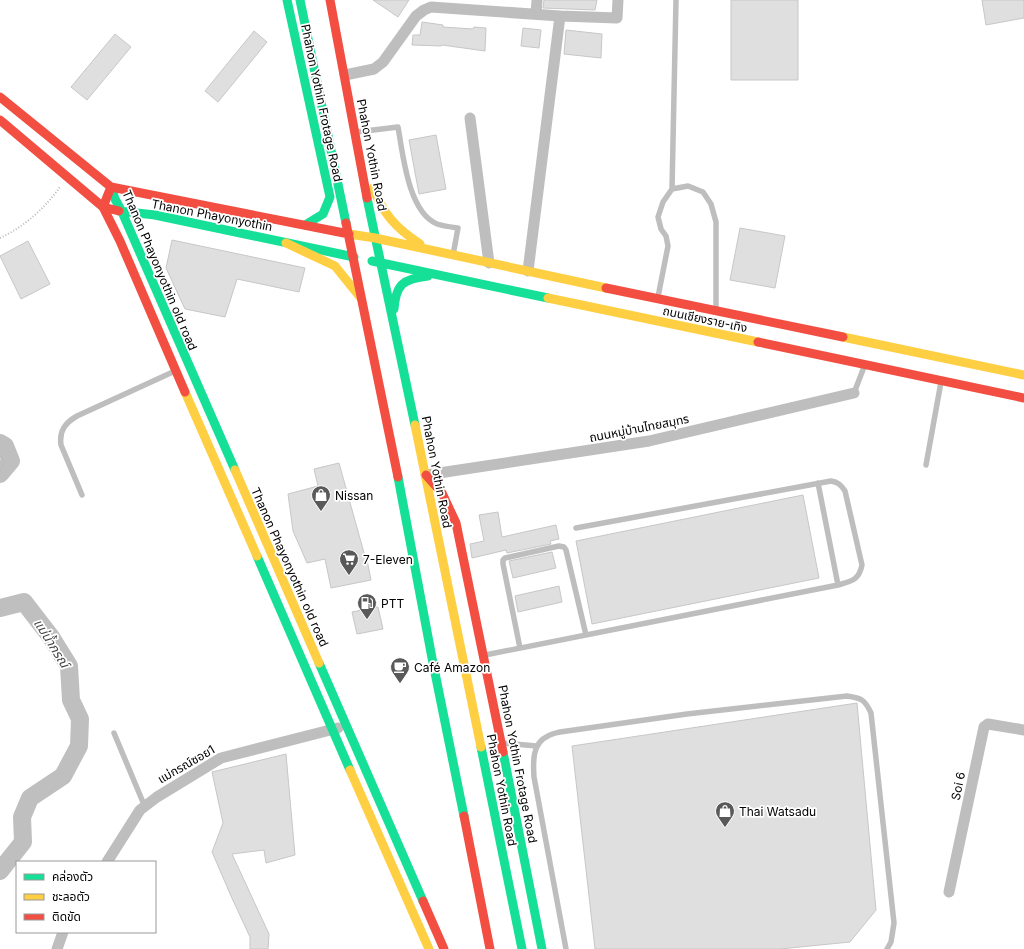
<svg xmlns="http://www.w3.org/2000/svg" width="1024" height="949" viewBox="0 0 1024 949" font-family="Inter,'Noto Sans Thai',sans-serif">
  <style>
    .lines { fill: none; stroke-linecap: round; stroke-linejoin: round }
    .river { stroke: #bfbfbf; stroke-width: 18 }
    .building { fill: #dfdfdf; stroke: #c7c7c7 }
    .path { stroke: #b9b9b9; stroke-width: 2; stroke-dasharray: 1 2; stroke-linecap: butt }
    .lane { stroke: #bebebe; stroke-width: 5.5 }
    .street { stroke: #bebebe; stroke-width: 11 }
    .fast { stroke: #16e098; stroke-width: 9 }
    .slow { stroke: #ffcf43; stroke-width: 9 }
    .jam { stroke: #f24e42; stroke-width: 9 }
    .labels { text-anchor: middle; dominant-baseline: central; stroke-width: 3.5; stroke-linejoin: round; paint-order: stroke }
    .street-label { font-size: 12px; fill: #000; stroke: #fff }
    .poi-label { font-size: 12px; fill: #000; stroke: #fff; text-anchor: start }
    .water-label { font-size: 13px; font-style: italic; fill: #444; stroke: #fff }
  </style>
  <rect width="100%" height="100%" fill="#fff"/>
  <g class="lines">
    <path class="river" d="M0 443 5 446 11 461 0 474
      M0 608 24 602 51 637 69 666 71 700 80 719 79 746 63 776 30 798 22 817 23 842 0 871"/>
  </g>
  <path class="building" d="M373 0H409L398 17Z
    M544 0H597L595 10 543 8Z
    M731 0H798V80H731Z
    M982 0H1024V18L986 25Z
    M422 22 443 25V27L473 29 474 27 486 28 485 51 442 45 441 46 412 45 413 35H420Z
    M523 28 541 30 539 48 521 46Z
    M566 30 602 34 601 58 564 54Z
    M254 31 267 42 218 102 205 91Z
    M115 34 131 47 87 100 71 87Z
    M436 135 446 189 419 194 409 140Z
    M740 228 785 236 775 288 730 280Z
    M172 240 305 268 299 292 237 279 225 317 185 309 166 268Z
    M28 241 50 284 21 299 0 256Z
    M339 463 366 560H367L371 580 331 588 325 559 307 563 293 531 288 494 318 486 314 469Z
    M803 495 819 578 592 624 576 541Z
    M498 512 502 537 556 525 559 539 550 541 551 544 507 553 506 550 472 558 470 544 484 541 479 515Z
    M552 552 556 568 513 578 509 561Z
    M559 586 562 602 518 612 515 596Z
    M378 607 383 629 357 634 352 612Z
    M857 703 876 910 850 942 780 949H595L572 746Z
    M286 754 295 855 266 863 264 850 232 854 269 934 268 949H250V937L231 896 212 852 223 823 212 772Z"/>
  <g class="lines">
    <path class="path" d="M0 238C24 227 45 208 60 187
      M0 453 4 462 0 472"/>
    <path class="lane" d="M357 132 398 127C403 154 408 212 437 224 443 226 451 227 458 228L453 255
      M672 189 688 186 703 192 711 204 716 222V308
      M658 297 668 246 666 236 661 229 658 217 663 202 672 189 676 0
      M854 393 864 367
      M926 465 941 382
      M818 483 838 585
      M82 495 61 445C59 431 65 423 77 416L175 371
      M520 648 503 564V560L505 558 559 546 564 547 566 550 586 635
      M485 655 838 585C852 581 859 580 862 565L845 491C841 485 838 482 831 481L576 528
      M114 733 145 807
      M502 743 537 746
      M566 949 534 777C533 762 532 743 548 736 551 734 556 733 560 732L687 714 847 696C862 698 865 700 871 713L894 923 891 942 887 949"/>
    <path class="street" d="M536 14 537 0
      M345 75 374 69 383 62 416 16 424 10 431 7 560 16 617 18 618 0
      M470 118 489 263
      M528 271 560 16
      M426 475 649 441 854 393
      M107 862 140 810 157 797 221 758 338 728
      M949 892 984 727 988 724 1024 730
      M57 949 63 932"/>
    <path class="fast" d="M287 0 330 197 323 214 305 225
      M300 0 346 223
      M111 187 115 199 122 212 235 470
      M367 198 415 425
      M119 211 155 215 354 257
      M372 261 548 298
      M394 309C396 284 403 279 428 276
      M398 477 432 658 464 816
      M257 556 350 770
      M319 663 423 901
      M481 747 522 949
      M503 752 542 949"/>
    <path class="slow" d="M373 188C384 215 396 228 420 244
      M349 234 375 238 606 288
      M286 243 335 266 360 297
      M548 298 758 342
      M843 337 1024 375
      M185 392 257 556
      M415 425 481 747
      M235 470 319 663
      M350 770 429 949"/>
    <path class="jam" d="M330 0 367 198
      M0 97 111 187 349 234
      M0 120 103 207 119 211
      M111 187 103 207 120 241 185 392
      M346 223 398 477
      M606 288 843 337
      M758 342 1024 398
      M426 475 442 493 456 523 503 752
      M464 816 490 949
      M423 901 444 949"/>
  </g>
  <defs>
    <g id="shop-pin" transform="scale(1)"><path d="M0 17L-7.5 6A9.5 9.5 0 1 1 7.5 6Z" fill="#595959" stroke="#fff"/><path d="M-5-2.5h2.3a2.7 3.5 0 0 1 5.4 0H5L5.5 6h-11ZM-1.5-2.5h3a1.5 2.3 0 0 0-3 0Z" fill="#fff"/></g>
    <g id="supermarket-pin" transform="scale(1)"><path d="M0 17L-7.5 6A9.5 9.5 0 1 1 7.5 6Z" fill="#595959" stroke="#fff"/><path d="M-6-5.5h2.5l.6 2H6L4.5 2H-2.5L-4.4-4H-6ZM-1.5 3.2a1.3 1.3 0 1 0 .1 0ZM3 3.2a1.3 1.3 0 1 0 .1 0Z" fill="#fff"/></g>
    <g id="fuel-pin" transform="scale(1)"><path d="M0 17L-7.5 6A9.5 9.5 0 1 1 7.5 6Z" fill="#595959" stroke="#fff"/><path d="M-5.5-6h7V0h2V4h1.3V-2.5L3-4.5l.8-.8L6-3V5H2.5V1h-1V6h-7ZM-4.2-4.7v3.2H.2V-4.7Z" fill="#fff"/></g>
    <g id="cafe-pin" transform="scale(1)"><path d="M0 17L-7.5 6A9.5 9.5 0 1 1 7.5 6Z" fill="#595959" stroke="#fff"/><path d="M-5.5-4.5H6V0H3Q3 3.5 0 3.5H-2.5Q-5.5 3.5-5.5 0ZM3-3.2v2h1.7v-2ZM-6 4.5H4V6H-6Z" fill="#fff"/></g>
  </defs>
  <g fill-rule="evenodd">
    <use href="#shop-pin" x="321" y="495"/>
    <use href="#supermarket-pin" x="349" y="559"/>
    <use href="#fuel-pin" x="367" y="603"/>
    <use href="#cafe-pin" x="400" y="667"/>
    <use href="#shop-pin" x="725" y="811"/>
  </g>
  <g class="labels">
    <g class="street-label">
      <text transform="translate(322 103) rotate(78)">Phahon Yothin Frotage Road</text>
      <text transform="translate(372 155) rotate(79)">Phahon Yothin Road</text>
      <text transform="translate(212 215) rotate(11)">Thanon Phayonyothin</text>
      <text transform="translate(160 270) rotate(67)">Thanon Phayonyothin old road</text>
      <text transform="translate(705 319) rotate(12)">ถนนเชียงราย-เทิง</text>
      <text transform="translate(639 428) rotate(-11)">ถนนหมู่บ้านไทยสมุทร</text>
      <text transform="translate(437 472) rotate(79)">Phahon Yothin Road</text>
      <text transform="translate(290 567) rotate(66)">Thanon Phayonyothin old road</text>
      <text transform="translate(186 764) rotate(-30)">แม่กรณ์ซอย1</text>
      <text transform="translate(518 764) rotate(79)">Phahon Yothin Frotage Road</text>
      <text transform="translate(958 786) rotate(-78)">Soi 6</text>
      <text transform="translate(502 790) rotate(79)">Phahon Yothin Road</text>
    </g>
    <g class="poi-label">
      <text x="335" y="495">Nissan</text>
      <text x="363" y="559">7-Eleven</text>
      <text x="381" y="603">PTT</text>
      <text x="414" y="667">Café Amazon</text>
      <text x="739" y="811">Thai Watsadu</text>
    </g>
    <g class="water-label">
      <text transform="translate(52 643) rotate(58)">แม่น้ำกรณ์</text>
    </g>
  </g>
  <rect x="16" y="861" width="140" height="72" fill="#ffffff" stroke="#999999"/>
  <rect x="24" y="874" width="20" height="6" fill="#16e098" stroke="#999999"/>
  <text x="52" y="881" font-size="12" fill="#000000">คล่องตัว</text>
  <rect x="24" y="894" width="20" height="6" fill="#ffcf43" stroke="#999999"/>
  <text x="52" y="901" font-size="12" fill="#000000">ชะลอตัว</text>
  <rect x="24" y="914" width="20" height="6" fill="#f24e42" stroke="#999999"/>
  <text x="52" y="921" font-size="12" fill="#000000">ติดขัด</text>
</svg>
